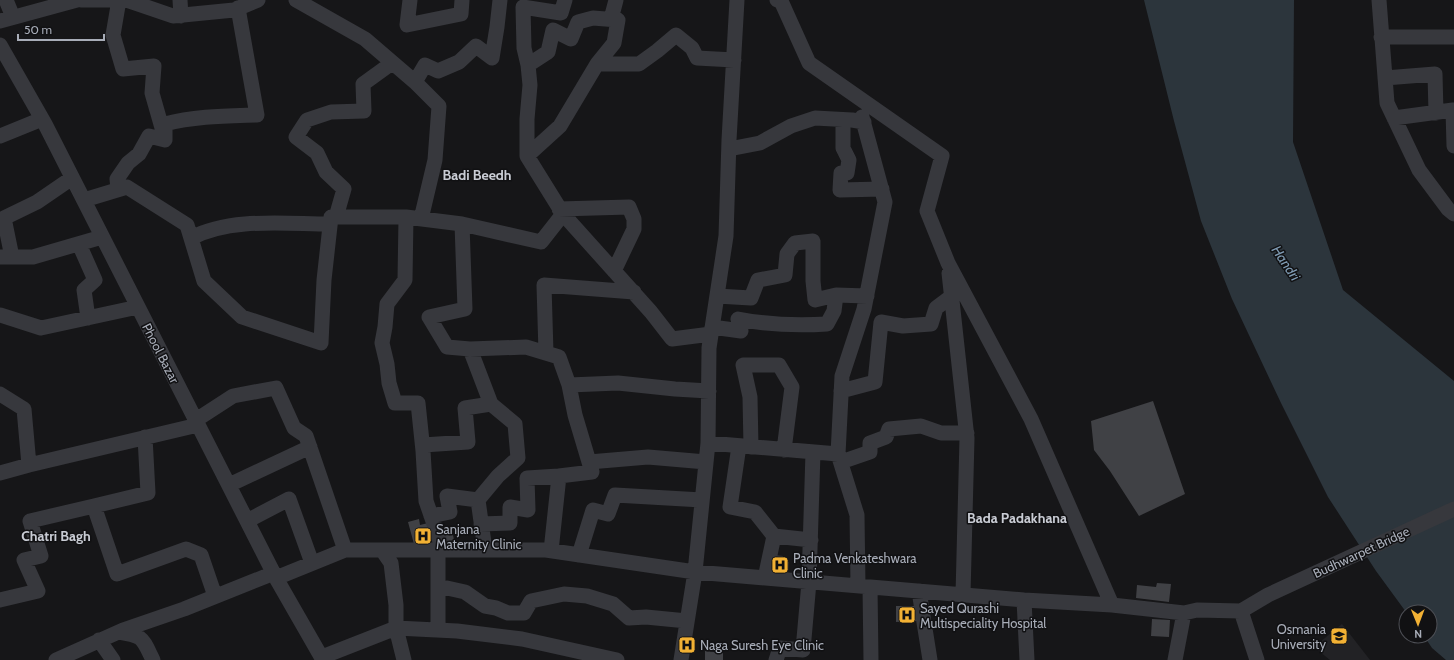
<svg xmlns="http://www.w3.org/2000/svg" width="1454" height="660" viewBox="0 0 1454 660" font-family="Cabin,sans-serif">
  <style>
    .built { fill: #222225 }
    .water { fill: #2c353c }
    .building { fill: #404145 }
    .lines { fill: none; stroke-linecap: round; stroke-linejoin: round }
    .minor { stroke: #37383d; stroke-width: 15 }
    .labels { text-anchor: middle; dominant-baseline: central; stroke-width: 3; stroke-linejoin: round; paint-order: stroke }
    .street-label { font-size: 13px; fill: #a8adb8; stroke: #111113 }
    .poi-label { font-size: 13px; fill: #a8adb8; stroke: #111113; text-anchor: start }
    .neighbourhood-label { font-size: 14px; font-weight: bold; fill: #c9ccd4; stroke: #111113 }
    .water-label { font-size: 14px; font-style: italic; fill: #7f9bb3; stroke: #111113 }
  </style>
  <rect width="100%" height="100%" fill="#161618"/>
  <path class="built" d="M1342 624 1370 660H1330L1314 647Z"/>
  <path class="water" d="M1144 0H1294L1293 142 1343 290 1454 381V660H1446L1432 648 1424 636H1430V612H1406L1376 571 1328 497 1281 403 1232 299 1201 221 1174 121Z"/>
  <path class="building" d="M1153 401 1185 494 1139 516 1110 471 1094 450 1091 421Z
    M419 519 420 525 432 522 436 538 414 544 408 522Z
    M452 530 454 540 443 542 441 532Z
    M771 555 783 556 782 561 789 562 788 571 770 568Z
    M1157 583 1171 584 1169 602 1136 598 1137 585 1156 587Z
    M896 606H917V621L896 622Z
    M1152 619 1170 620 1169 637 1151 636Z
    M705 651 723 653V660H705Z"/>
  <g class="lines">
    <path class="minor" d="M6 0 13 17
      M81 0H126L173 16 234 10 258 0
      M119 0 113 35 123 69 154 66 152 93 164 135
      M180 0 181 16
      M296 0 365 39 415 82 439 106 435 160 421 219
      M410 0 407 25 461 14 462 0
      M777 0 781 1 809 63 942 156 927 211 948 263 1031 419 1112 605
      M1379 0 1387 103 1419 170 1448 209 1454 214
      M611 19 616 0
      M0 21 77 0
      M1381 37H1454
      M0 45 45 124 276 578 323 660
      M528 65 524 48 523 7 561 13 565 0
      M1385 78 1435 74 1436 113
      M415 82 425 65 438 71 459 62 476 46 492 58 497 27 500 0
      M1394 118 1453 110 1454 146
      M843 120V148L849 160 847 173H841L840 190 882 189
      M0 136 42 119
      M729 149 760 143 791 126 815 118 852 120 864 122
      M527 156V119L530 85 528 65 548 52 553 30 571 39 578 22 593 18 618 20 614 43 597 64
      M118 189 117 179 128 163 139 154 149 136 165 140V124C195 116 226 116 257 115L238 8
      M84 200 127 187 187 225 204 281 242 317 321 343 324 280 331 217H406
      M559 209 629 207 634 219V229L614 271
      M563 214 527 156 560 126 597 64H639L657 51 676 35 692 48 697 58 734 60
      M336 217 344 189 326 172 317 153 296 137 307 120 331 112 364 111 363 84 392 63
      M462 224 465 309 429 317 447 347 470 349
      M191 238C231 217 286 224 330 224
      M79 244 95 280 84 290 88 318
      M0 257H33L102 237
      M12 257 4 218 37 202 72 178
      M949 273 967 438 963 595
      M717 296 751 298 758 280 785 275 787 254 795 243 813 241V281L815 300 836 295
      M0 315 41 328 138 307
      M712 327 741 331 738 319C769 325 796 326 827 324L834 311 836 295 867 296
      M546 353 544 285 634 292
      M841 391 875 382 881 322 903 326 931 324 936 308 952 296
      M0 394 24 409 29 465 198 425
      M196 420 233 396 276 388 294 428 306 436 345 550
      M145 437 148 493 94 506 117 574 186 549 201 555 215 596
      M708 443 838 454 842 376 864 309 885 202 862 117
      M423 445 468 442 465 408 491 404
      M739 446 730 507 755 512 774 536
      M751 447 750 397 743 365H779L792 387 784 450
      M838 454 857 515 858 586
      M589 462 648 457 706 462
      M841 462 870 452V443L886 437 889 429 921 426 941 433H967
      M0 473 29 465
      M229 485 310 447
      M431 516 450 512 447 496 478 500
      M247 521 289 499 312 563
      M481 524 510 523V507L528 510 527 478 559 476
      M382 550 391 563 396 605V628L404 660
      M438 550V590
      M443 550 426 501 423 451 418 403H395L389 383 387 364 382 343 385 327 387 304 405 280 406 217 462 224 541 242 563 214 651 312 672 339 711 334
      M485 550 478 500 498 476 518 458 515 424 491 404 470 349 526 347 559 357 569 385
      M551 551 559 476 592 472 575 415 569 385 618 383 675 389 709 391
      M579 555 593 510 608 514 615 495 702 500
      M276 578 345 550H546L695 572 1024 600 1112 605 1184 613 1197 610 1241 611 1268 595 1454 509
      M765 578 774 536 811 540
      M870 587 871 660
      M919 591 930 660
      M0 600 38 591 24 560 41 556 30 521 94 506
      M1024 600 1027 660
      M1241 611 1257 660
      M438 630V590L447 588 465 592 485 606 496 608 508 613H524L531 601 564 594 587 596 613 604 629 618 646 617 687 621
      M119 632C144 636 142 638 153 660
      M99 640 113 660
      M322 657 396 628 457 631 522 639 617 660
      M56 660 123 630 184 609 274 573
      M681 660 695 572 708 443 709 348 726 236 729 140 737 0
      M776 660 780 648 803 650 809 582 813 452
      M1175 660 1184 613"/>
  </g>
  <defs>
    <g id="hospital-square" transform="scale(0.9)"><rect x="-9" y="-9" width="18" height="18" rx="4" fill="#f2b134" stroke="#111113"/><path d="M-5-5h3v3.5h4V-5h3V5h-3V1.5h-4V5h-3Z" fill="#111"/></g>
    <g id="university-square" transform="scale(0.9)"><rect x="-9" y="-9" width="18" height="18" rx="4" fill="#f2b134" stroke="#111113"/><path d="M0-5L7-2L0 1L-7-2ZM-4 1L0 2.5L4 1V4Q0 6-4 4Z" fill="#111"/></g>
  </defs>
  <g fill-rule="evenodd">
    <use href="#hospital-square" x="423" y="536"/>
    <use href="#hospital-square" x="780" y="565"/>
    <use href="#hospital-square" x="907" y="615"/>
    <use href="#university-square" x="1339" y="636"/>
    <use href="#hospital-square" x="687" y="645"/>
  </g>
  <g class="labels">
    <g class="street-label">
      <text transform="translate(161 353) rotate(63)">Phool Bazar</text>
      <text transform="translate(1361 552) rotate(-25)">Budhwarpet Bridge</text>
    </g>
    <g class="poi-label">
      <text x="436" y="529">Sanjana<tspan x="436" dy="15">Maternity Clinic</tspan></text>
      <text x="793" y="558">Padma Venkateshwara<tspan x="793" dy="15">Clinic</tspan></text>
      <text x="920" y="608">Sayed Qurashi<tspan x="920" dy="15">Multispeciality Hospital</tspan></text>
      <text x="1326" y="629" text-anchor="end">Osmania<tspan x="1326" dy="15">University</tspan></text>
      <text x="700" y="645">Naga Suresh Eye Clinic</text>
    </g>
    <g class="neighbourhood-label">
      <text x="477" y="175">Badi Beedh</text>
      <text x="1017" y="518">Bada Padakhana</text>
      <text x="56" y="536">Chatri Bagh</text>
    </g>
    <g class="water-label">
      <text transform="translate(1286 263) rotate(56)">Handri</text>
    </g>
  </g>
  <g transform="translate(1418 624) rotate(179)"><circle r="19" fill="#111113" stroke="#4d4f55"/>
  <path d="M0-3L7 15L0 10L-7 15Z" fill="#f2b134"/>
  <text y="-6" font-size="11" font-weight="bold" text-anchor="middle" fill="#a8adb8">N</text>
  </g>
  <path d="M18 34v6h86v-6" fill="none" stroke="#a8adb8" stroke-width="2"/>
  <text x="24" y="34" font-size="12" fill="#a8adb8" stroke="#111113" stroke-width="3" paint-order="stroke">50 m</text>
</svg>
